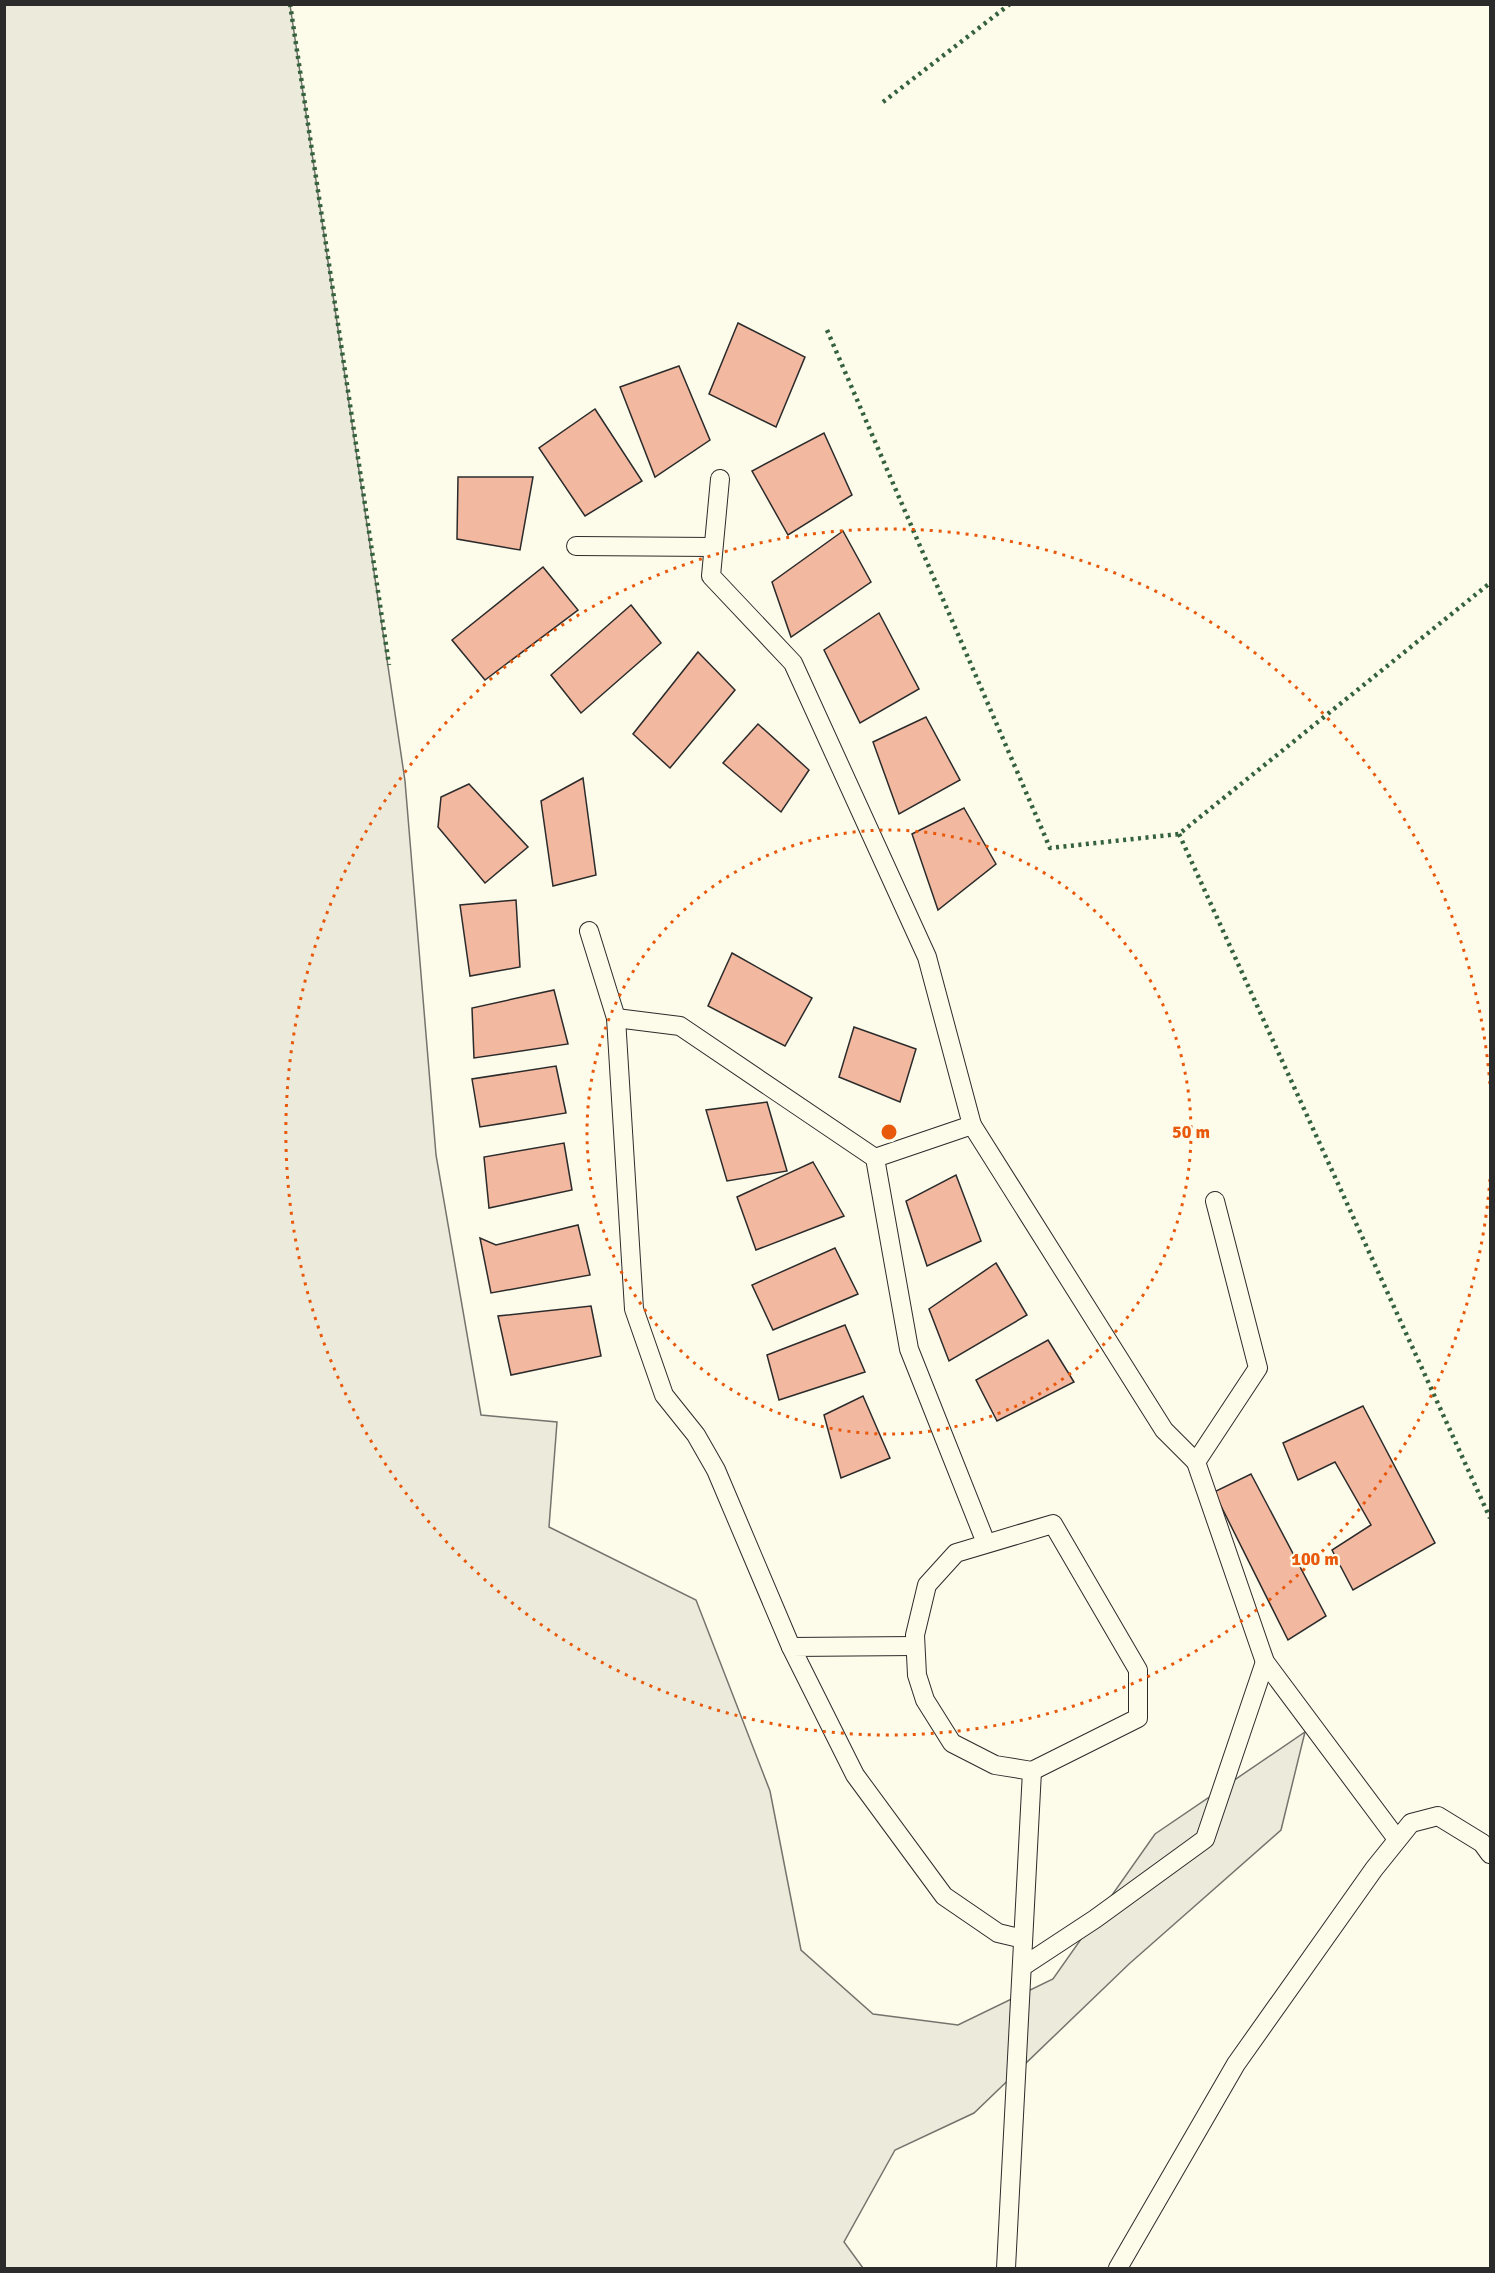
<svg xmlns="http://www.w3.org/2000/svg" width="1495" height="2273" font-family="Signika,sans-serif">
  <rect width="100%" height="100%" fill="#fdfbea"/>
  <path fill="#ecebdb" stroke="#74746e" stroke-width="1.5" d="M5,5H290L405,781L436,1155L481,1415L557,1422L549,1527L696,1600L770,1791L801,1950L873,2014L958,2025L1053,1979L1155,1834L1305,1732L1281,1830L1129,1964L974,2113L895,2150L844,2242L863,2268H5Z"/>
  <g fill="#f2b8a0" stroke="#2b2b2b" stroke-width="1.5">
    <path d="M738,323L805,357L776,427L709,394Z"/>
    <path d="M679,366L710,440L655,477L620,387Z"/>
    <path d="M595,409L642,481L585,516L539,448Z"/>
    <path d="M824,433L852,495L788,535L752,471Z"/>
    <path d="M458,477H533L520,550L457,539Z"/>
    <path d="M843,531L871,582L791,637L772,582Z"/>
    <path d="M543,567L578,610L485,680L452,640Z"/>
    <path d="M631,605L661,643L581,713L551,675Z"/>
    <path d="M879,613L919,689L860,723L824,650Z"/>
    <path d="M698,652L735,690L670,768L633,734Z"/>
    <path d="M926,717L960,780L899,814L873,742Z"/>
    <path d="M758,724L809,770L781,812L723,763Z"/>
    <path d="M583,778L596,875L553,886L541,801Z"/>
    <path d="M469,784L528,847L485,883L438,827L441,797Z"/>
    <path d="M964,808L996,864L938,910L912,834Z"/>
    <path d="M516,900L520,967L470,976L460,905Z"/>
    <path d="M732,953L812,998L785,1046L708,1006Z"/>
    <path d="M554,990L568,1044L474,1058L472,1008Z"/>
    <path d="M854,1027L916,1049L900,1102L839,1077Z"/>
    <path d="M556,1066L566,1113L480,1127L472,1079Z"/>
    <path d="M767,1102L787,1171L727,1181L706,1110Z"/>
    <path d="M564,1143L572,1190L489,1208L484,1157Z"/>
    <path d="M813,1162L844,1216L756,1250L737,1197Z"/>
    <path d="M956,1175L981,1241L927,1266L906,1201Z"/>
    <path d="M578,1225L590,1275L491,1293L480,1238L496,1245Z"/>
    <path d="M835,1248L858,1294L773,1330L752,1285Z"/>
    <path d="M996,1263L1027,1315L949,1361L929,1309Z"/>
    <path d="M591,1306L601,1356L511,1375L498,1316Z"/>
    <path d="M845,1325L865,1372L779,1400L767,1355Z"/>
    <path d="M1048,1340L1074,1382L997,1421L976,1380Z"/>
    <path d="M863,1396L890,1458L841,1478L824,1415Z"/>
    <path d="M1363,1406L1435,1543L1353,1590L1332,1550L1371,1525L1335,1462L1298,1480L1283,1443Z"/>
    <path d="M1251,1474L1326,1616L1288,1640L1214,1492Z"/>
  </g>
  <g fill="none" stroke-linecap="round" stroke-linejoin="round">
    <defs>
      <g id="lane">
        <path d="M720,479L711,576L793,663L927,957L972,1125L875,1158"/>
        <path d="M576,546L713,547"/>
        <path d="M589,931L616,1018L634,1309L664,1395L696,1435L716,1470L791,1647"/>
        <path d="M616,1018L680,1026L875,1158L909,1349L986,1543"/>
        <path d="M972,1125L1164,1430L1196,1462L1258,1368L1215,1201"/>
        <path d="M1196,1462L1265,1662L1397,1839"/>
        <path d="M1053,1524L1138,1670V1718L1032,1771L995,1765L952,1743L925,1700L917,1675L915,1635L927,1585L956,1553Z"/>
        <path d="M915,1646L791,1647L855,1775L944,1896L998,1933L1023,1939"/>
        <path d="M1022,1967L1095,1919L1205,1839L1265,1662"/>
        <path d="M1006,2268L1032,1771"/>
        <path d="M1118,2268L1236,2064L1374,1869L1411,1823L1438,1816L1482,1843L1490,1854"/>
      </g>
    </defs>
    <use href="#lane" stroke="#2b2b2b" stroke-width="20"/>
    <use href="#lane" stroke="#fdfbea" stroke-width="18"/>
    <g stroke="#34623c" stroke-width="4.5" stroke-dasharray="3 4.5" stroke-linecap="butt">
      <path d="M290,4L389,665"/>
      <path d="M883,102L1010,4"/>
      <path d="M827,330L1050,848L1179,834L1490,583"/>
      <path d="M1179,834L1490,1518"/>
    </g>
  </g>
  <g fill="none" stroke="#e8590c" stroke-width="3" stroke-dasharray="3 6">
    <circle cx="889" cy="1132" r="302"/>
    <path d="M1490 1179A603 603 0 1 1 1490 1085"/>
  </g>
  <circle cx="889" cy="1132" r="9" fill="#e8590c" stroke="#fdfbea" stroke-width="3"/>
  <g font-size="18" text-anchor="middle" font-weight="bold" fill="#e8590c" stroke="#fdfbea" stroke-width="4.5" stroke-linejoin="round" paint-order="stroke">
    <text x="1191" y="1138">50 m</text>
    <text x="1315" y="1565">100 m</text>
  </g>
  <rect width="1495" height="2273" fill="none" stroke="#2b2b2b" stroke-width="12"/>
</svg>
